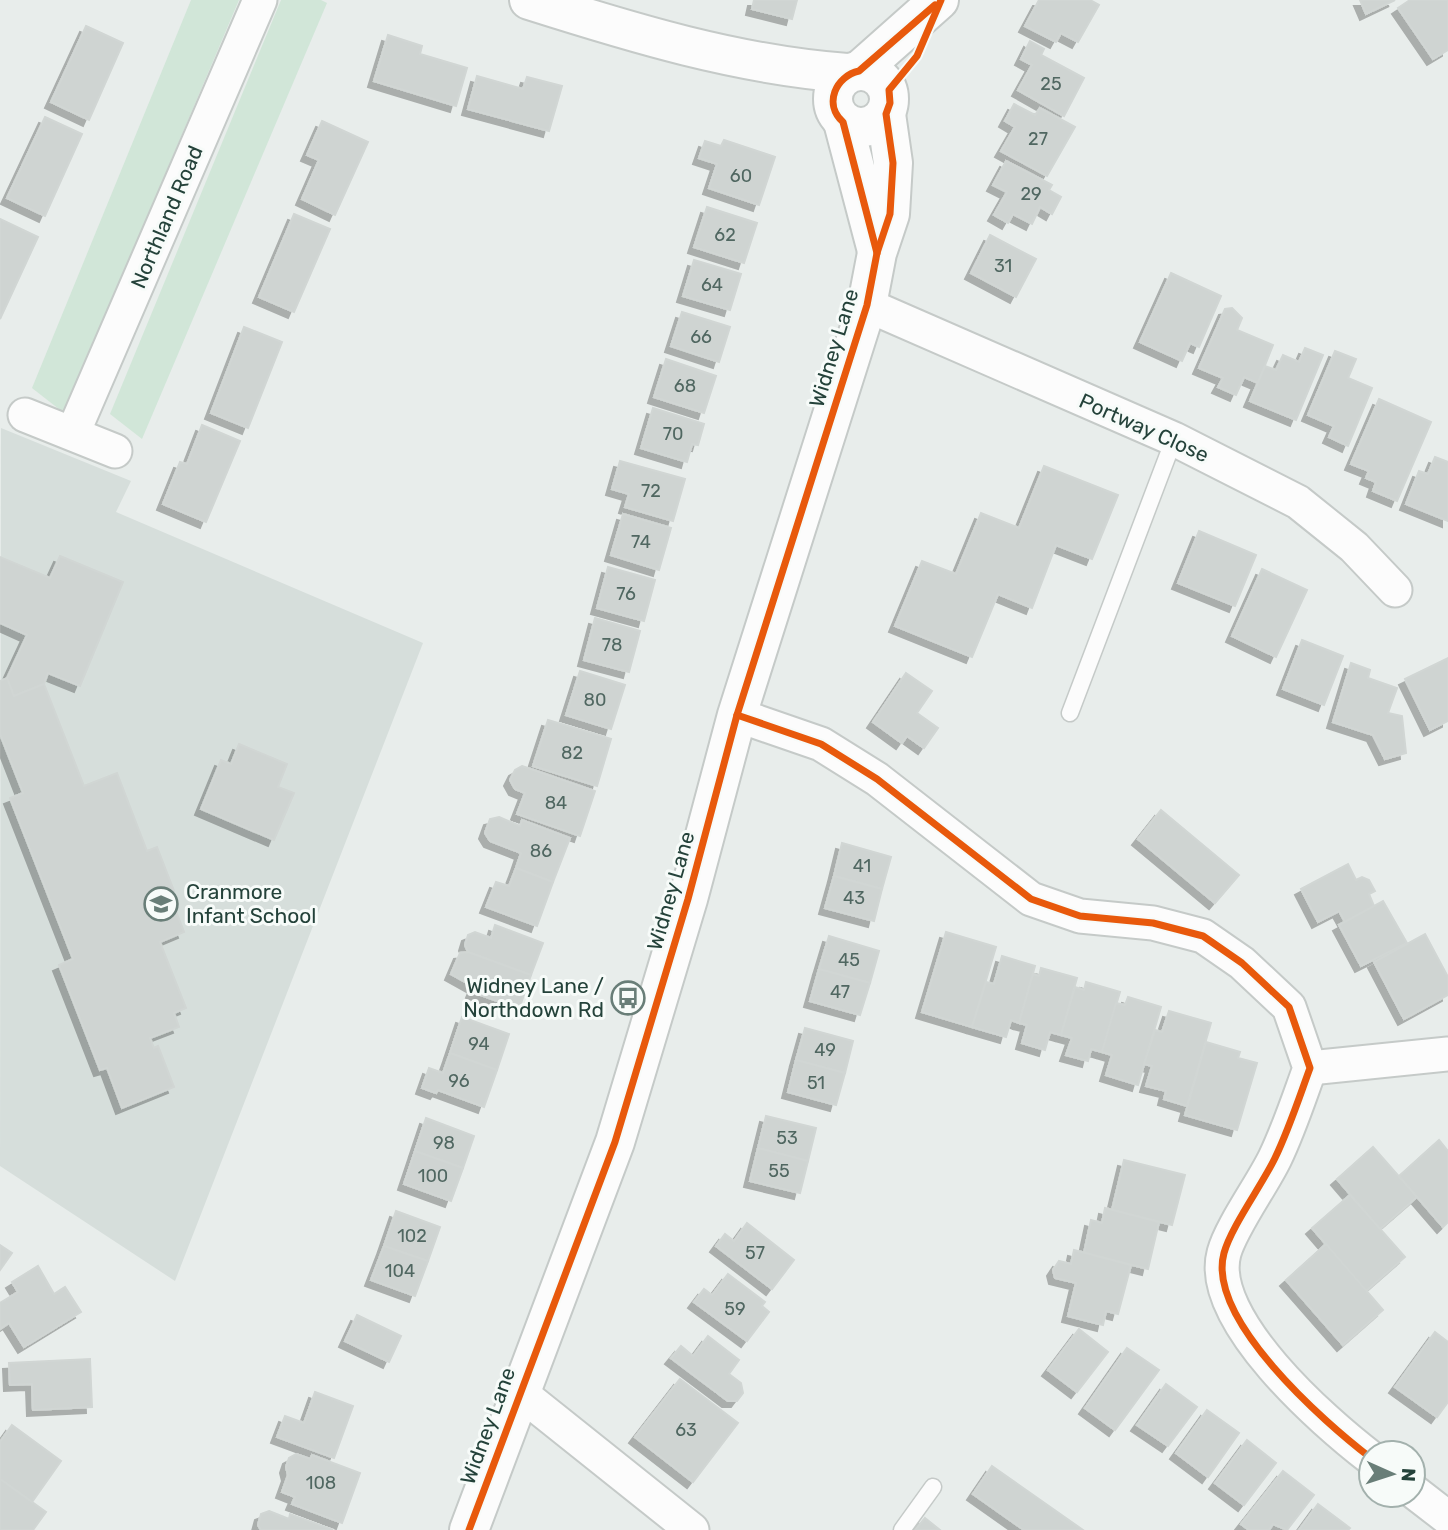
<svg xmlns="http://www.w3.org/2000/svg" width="1448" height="1530" font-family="Rubik,sans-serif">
  <defs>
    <filter id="shadow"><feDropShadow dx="-6" dy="6" stdDeviation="0" flood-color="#0004"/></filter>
  </defs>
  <rect width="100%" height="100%" fill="#e8edeb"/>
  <path fill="#d6dedb" d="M1,428L131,481L116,512L423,643L175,1281L0,1166Z"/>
  <g fill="#d1e6d8">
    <path d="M191,0H239L64,413L32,388Z"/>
    <path d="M281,0H321L327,3L142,439L110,414Z"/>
  </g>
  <g fill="#cfd4d2" stroke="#d1d6d4" stroke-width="2" filter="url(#shadow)">
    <path d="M754,0H797L792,19L752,9Z"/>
    <path d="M1039,0H1090L1099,5L1078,42L1061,33L1056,42L1025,26Z"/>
    <path d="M1360,0H1395L1366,14Z"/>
    <path d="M1410,0H1448V50L1433,59L1398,8Z"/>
    <path d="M86,26L123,43L89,120L51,102Z"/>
    <path d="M388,35L422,46L420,54L467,68L456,106L374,81Z"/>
    <path d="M1030,41L1044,49L1041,55L1084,78L1064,116L1018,90L1032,65L1021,59Z"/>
    <path d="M477,76L523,89L527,77L562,86L549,131L468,109Z"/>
    <path d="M1014,104L1035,115L1040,108L1075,127L1047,176L1001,151L1015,127L1005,121Z"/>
    <path d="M45,117L82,134L45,216L7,198Z"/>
    <path d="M322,121L368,142L335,215L302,199L319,160L307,155Z"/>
    <path d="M724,140L775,157L759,205L709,188L717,164L699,158L705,141L721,146Z"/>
    <path d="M1006,161L1052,185L1049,190L1061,197L1052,214L1040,207L1032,224L1013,214L1008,223L994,215L1007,192L993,185Z"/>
    <path d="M707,207L757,223L744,263L694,247Z"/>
    <path d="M294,214L330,229L294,312L259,297Z"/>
    <path d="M0,219L38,237L0,319Z"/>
    <path d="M990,235L1036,259L1016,297L971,273Z"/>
    <path d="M694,260L741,274L730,310L683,296Z"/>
    <path d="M1171,273L1221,296L1199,347L1190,343L1182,361L1140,342Z"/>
    <path d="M1232,308L1242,318L1237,330L1273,345L1258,383L1244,377L1236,395L1218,387L1223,378L1199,368L1225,309Z"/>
    <path d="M682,312L730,327L719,362L671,346Z"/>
    <path d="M244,327L282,342L248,428L211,413Z"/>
    <path d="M1305,348L1323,355L1296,420L1250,401L1265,366L1276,370L1283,355L1299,362Z"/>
    <path d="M1335,351L1356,359L1348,378L1372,388L1348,446L1329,437L1334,426L1308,415Z"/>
    <path d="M666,359L716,376L704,413L654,397Z"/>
    <path d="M1379,399L1431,422L1397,501L1373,491L1376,482L1366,478L1369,471L1351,464Z"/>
    <path d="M653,408L704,424L698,445L692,444L687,462L641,448Z"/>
    <path d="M202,425L240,441L206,522L163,504L180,462L187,464Z"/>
    <path d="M1435,457L1448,462V521L1406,504L1419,471L1428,474Z"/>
    <path d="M620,461L685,479L673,521L625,507L629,494L612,489Z"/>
    <path d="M1044,466L1118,495L1092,559L1056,545L1032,608L998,594L972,657L895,626L922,561L956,574L981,513L1019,528Z"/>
    <path d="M623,514L671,528L659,570L611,555Z"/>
    <path d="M1199,531L1256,555L1235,606L1178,583Z"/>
    <path d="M60,556L123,582L80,686L48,673L44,684L14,696L7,678L27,635L0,623V557L50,578Z"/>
    <path d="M608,567L655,580L644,621L597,608Z"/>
    <path d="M1262,569L1307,590L1276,657L1232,636Z"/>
    <path d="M595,618L640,631L629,672L584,660Z"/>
    <path d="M1302,640L1343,656L1324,705L1283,689Z"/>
    <path d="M1448,658V721L1430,730L1405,679Z"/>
    <path d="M1351,663L1370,670L1368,678L1397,688L1388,713L1402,716L1406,753L1385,759L1373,735L1333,722Z"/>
    <path d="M580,671L625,685L611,729L566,715Z"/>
    <path d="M906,673L932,691L917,713L938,728L924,748L907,736L902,743L873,722Z"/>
    <path d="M7,678L14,696L44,684L84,786L117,773L147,851L157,847L174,891L169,893L184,932L160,942L186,1008L174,1013L179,1027L150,1038L154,1048L158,1046L174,1087L122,1108L107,1068L100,1070L59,965L73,959L10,798L23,793L0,734V681Z"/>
    <path d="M548,720L611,739L597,786L533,766Z"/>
    <path d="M239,744L287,764L278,787L294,793L274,840L201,809L221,760L231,764Z"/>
    <path d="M522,766L595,791L580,836L517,814L525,793L515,789L510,780L515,770Z"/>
    <path d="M1161,810L1239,875L1215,903L1138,839Z"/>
    <path d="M499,817L520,826L522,820L570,838L553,882L516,868L521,853L490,841L485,833L490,819Z"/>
    <path d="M842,843L891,857L882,889L834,876Z"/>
    <path d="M1348,864L1356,880L1362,877L1369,880L1375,891L1369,894L1374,906L1345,922L1339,911L1318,922L1301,889Z"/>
    <path d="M516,868L553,882L537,926L486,907L496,882L509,886Z"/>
    <path d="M834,876L882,889L874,921L825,908Z"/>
    <path d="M1383,901L1407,943L1361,966L1339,925Z"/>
    <path d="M495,925L543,943L531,975L468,952L465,945L468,935L475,932L491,938Z"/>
    <path d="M946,932L996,947L972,1027L922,1012Z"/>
    <path d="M1425,934L1448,977V995L1404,1019L1374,962Z"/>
    <path d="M829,936L879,951L870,983L819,969Z"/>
    <path d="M468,952L531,975L519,1009L472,992L474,987L451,974L460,953Z"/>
    <path d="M1002,956L1035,966L1019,1023L1011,1020L1006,1037L972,1027L986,982L994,984Z"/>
    <path d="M1041,968L1077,978L1061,1035L1050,1032L1045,1050L1022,1043L1027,1025L1019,1023L1033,974L1039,976Z"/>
    <path d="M819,969L870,983L860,1015L810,1001Z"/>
    <path d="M1086,982L1120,992L1102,1052L1091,1049L1088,1061L1066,1055L1072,1038L1061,1035L1075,987L1084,990Z"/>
    <path d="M1128,997L1161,1007L1138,1085L1106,1075L1112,1055L1102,1052L1116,1003L1125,1005Z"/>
    <path d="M1169,1011L1211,1023L1187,1106L1164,1099L1166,1091L1146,1086L1152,1066L1144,1064L1155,1030L1162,1032Z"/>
    <path d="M462,1017L509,1034L497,1070L450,1053Z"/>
    <path d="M805,1028L853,1041L845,1073L796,1060Z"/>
    <path d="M1206,1042L1240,1052L1238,1058L1257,1063L1237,1130L1185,1115Z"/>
    <path d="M450,1053L497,1070L484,1107L438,1090L436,1093L422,1088L429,1068L443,1073Z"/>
    <path d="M796,1060L845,1073L836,1105L788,1092Z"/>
    <path d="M766,1116L816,1128L808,1161L758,1148Z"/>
    <path d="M426,1118L474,1136L463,1168L415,1151Z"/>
    <path d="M1439,1140L1448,1151V1222L1443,1227L1399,1176Z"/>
    <path d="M1373,1147L1417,1197L1380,1229L1337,1179Z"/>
    <path d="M758,1148L808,1161L800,1193L750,1181Z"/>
    <path d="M415,1151L463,1168L451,1201L404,1184Z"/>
    <path d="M1124,1160L1185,1175L1172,1225L1112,1210Z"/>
    <path d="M1350,1195L1405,1257L1366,1291L1312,1228Z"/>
    <path d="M1105,1208L1159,1222L1148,1269L1084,1253L1091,1220L1102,1223Z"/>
    <path d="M396,1211L440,1227L428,1261L384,1246Z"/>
    <path d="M747,1223L794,1260L772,1289L716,1246L725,1234L734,1241Z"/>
    <path d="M1326,1244L1383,1310L1343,1345L1286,1280Z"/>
    <path d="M0,1245L12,1253L0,1270Z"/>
    <path d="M384,1246L428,1261L415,1296L371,1280Z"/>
    <path d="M1074,1250L1131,1265L1118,1314L1106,1311L1103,1325L1068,1316L1076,1283L1055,1278L1053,1270L1059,1261L1071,1264Z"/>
    <path d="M38,1266L54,1294L65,1287L81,1312L24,1347L9,1323L0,1329V1303L18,1292L12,1282Z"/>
    <path d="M728,1274L765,1302L762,1306L769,1312L747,1341L694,1302L704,1289L712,1295Z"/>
    <path d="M357,1315L401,1336L389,1362L345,1341Z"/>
    <path d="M1079,1329L1108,1352L1077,1392L1048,1370Z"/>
    <path d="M1435,1332L1448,1342V1402L1437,1417L1395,1387Z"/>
    <path d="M708,1336L739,1360L729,1374L741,1383L743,1393L737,1401H728L671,1358L681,1346L693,1356Z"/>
    <path d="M1127,1348L1159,1370L1115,1430L1085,1408Z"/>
    <path d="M90,1359L92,1407L33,1410L32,1384L10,1385L9,1363Z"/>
    <path d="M680,1379L738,1423L693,1482L635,1437Z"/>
    <path d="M1166,1384L1197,1407L1168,1446L1137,1425Z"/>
    <path d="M315,1392L353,1406L334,1458L277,1437L285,1416L304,1423Z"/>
    <path d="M1207,1410L1239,1433L1208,1477L1176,1453Z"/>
    <path d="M12,1425L61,1461L32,1502L0,1479V1442Z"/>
    <path d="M1247,1440L1276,1463L1244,1505L1215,1483Z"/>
    <path d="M296,1454L310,1459L312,1455L360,1473L342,1523L292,1504L295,1497L282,1492L288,1475L286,1467L289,1458Z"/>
    <path d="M992,1466L1083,1530H1024L973,1494Z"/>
    <path d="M1283,1471L1314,1495L1287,1530L1273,1524L1269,1530H1249L1241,1524Z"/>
    <path d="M0,1479L46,1512L33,1530H0Z"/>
    <path d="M1318,1504L1350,1528L1348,1530H1299Z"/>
    <path d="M269,1511L289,1519L290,1514L333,1530H261L258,1525L261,1514Z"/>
    <path d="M925,1518L940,1530H915Z"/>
  </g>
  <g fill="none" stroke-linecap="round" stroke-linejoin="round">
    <defs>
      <g id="service">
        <path d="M1070,713L1174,439"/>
        <path d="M902,1530L933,1487"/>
      </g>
      <g id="minor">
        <path d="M867,305L1174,439L1298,502L1354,547L1395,590"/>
        <path d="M25,415L115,451"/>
        <path d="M73,433L260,0"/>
        <path d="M737,715L821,744L877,779L1031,899L1080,916L1153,923L1203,936L1242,963L1289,1007L1310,1068C1299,1098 1289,1129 1275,1158C1262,1185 1231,1227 1224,1253C1206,1319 1324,1422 1371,1458"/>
        <path d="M1310,1068L1448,1054"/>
        <path d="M518,1391L692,1530"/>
        <path d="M1413,1491L1448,1518"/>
      </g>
      <g id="tertiary">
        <path d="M529,0C633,33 738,65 847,73"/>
        <circle cx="861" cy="99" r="28"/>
        <path d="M859,71L939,0"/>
        <path d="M843,122L877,251"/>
        <path d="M469,1530L615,1142L688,899L737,715L867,305L877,253L890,214L893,163L886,114"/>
      </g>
    </defs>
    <use href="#service" stroke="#c5cac8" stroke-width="19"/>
    <use href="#minor" stroke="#c5cac8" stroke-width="37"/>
    <use href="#tertiary" stroke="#c5cac8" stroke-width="42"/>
    <use href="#service" stroke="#fcfcfc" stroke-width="16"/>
    <use href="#minor" stroke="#fcfcfc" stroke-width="33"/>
    <use href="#tertiary" stroke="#fcfcfc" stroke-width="38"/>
    <defs>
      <g id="cycleway">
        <path d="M877,253L843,122C823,104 836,76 859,71L935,5"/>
        <path d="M737,715L821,744L877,779L1031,899L1080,916L1153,923L1203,936L1242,963L1289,1007L1310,1068C1299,1098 1289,1129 1275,1158C1262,1185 1231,1227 1224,1253C1206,1319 1324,1422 1371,1458"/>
        <path d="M469,1530L615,1142L688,899L737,715L867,305L877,253L890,214L893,163L886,114L890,103L889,90L917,56L941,0"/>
      </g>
    </defs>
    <use href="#cycleway" stroke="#f7fbf9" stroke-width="11"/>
    <use href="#cycleway" stroke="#e8590c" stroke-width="7"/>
  </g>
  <defs>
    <symbol id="school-ring" viewBox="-11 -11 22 22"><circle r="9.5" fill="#f7fbf9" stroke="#697e78" stroke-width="1.5"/><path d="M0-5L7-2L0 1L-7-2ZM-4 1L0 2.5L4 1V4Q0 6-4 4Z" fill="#697e78"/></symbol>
    <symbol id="bus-ring" viewBox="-11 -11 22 22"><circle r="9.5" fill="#f7fbf9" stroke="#697e78" stroke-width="1.5"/><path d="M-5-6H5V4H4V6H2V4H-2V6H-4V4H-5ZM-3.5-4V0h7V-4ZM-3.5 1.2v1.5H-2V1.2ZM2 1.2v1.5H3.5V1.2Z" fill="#697e78"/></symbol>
  </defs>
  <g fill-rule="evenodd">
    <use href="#school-ring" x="142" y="885" width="38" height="38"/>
    <use href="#bus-ring" x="609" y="979" width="38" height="38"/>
  </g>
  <g text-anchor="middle" stroke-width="6" stroke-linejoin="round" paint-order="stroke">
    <g font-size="18" fill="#506761">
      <text x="1051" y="90">25</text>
      <text x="1038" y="145">27</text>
      <text x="741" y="182">60</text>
      <text x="1031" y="200">29</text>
      <text x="725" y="241">62</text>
      <text x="1003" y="272">31</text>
      <text x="712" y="291">64</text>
      <text x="701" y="343">66</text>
      <text x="685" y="392">68</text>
      <text x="673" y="440">70</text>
      <text x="651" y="497">72</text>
      <text x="641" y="548">74</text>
      <text x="626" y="600">76</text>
      <text x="612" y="651">78</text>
      <text x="595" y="706">80</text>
      <text x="572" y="759">82</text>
      <text x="556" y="809">84</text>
      <text x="541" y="857">86</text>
      <text x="862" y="872">41</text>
      <text x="854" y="904">43</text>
      <text x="849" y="966">45</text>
      <text x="840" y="998">47</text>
      <text x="479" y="1050">94</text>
      <text x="825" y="1056">49</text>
      <text x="459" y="1087">96</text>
      <text x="816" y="1089">51</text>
      <text x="787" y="1144">53</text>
      <text x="444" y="1149">98</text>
      <text x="779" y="1177">55</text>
      <text x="433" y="1182">100</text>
      <text x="412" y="1242">102</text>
      <text x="755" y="1259">57</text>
      <text x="400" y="1277">104</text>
      <text x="735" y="1315">59</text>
      <text x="686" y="1436">63</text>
      <text x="321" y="1489">108</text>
    </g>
    <g font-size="21" fill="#24423a" stroke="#f7fbf9">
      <text transform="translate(167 217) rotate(-67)" y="7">Northland Road</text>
      <text transform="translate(834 348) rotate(-73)" y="7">Widney Lane</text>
      <text transform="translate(1144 428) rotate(24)" y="7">Portway Close</text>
      <text transform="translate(671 891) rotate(-74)" y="7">Widney Lane</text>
      <text transform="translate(488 1426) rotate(-70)" y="7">Widney Lane</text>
    </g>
    <g font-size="21" fill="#24423a" stroke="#f7fbf9" text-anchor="start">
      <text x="186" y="899">Cranmore<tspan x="186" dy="24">Infant School</tspan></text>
      <text x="604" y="993" text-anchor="end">Widney Lane /<tspan x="604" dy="24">Northdown Rd</tspan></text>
    </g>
  </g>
  <g transform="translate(1392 1474) rotate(93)"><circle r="33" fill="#f7fbf9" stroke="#a3b1ad" stroke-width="2"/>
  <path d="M0-5L12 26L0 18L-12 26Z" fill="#697e78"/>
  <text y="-10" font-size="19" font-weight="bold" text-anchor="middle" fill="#24423a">N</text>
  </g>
</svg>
